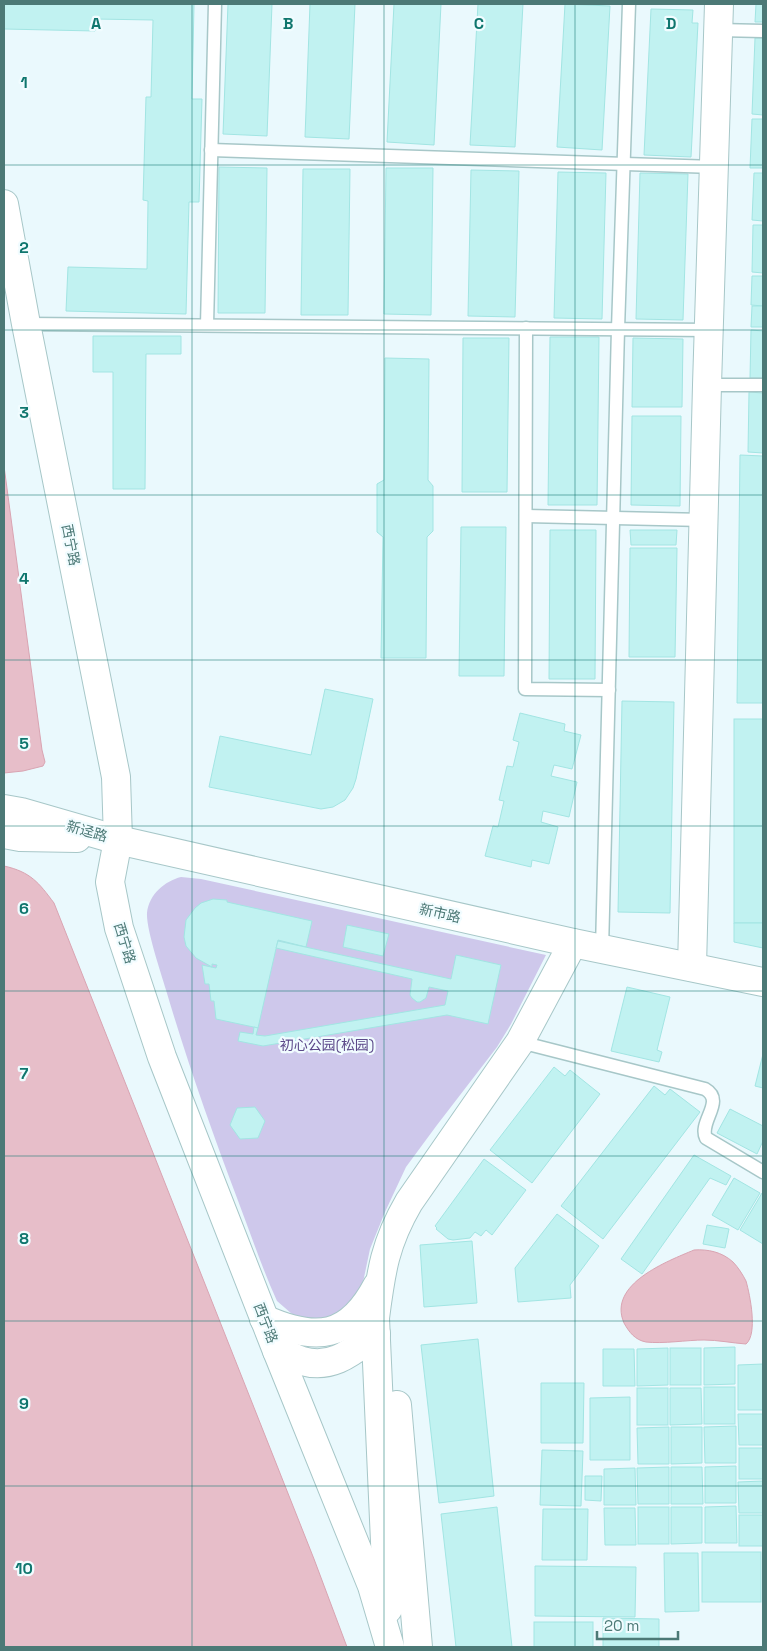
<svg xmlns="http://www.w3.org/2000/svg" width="767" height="1651" font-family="'Space Grotesk','Noto Sans SC',sans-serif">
  <rect width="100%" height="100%" fill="#eaf9fd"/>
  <path fill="#cec8eb" d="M181,877L201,879L546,955L511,1024L497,1047L437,1125L406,1167L385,1212L370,1249L362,1287L345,1310L326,1320H304L292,1314L277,1301C262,1268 250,1232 237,1198C211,1129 187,1061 166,990C161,973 146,929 147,913C149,894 165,881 181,877Z"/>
  <g fill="#e7bec9" stroke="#d9a4b2">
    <path d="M4,466L42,750L45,762L43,766L23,771L4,773Z"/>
    <path d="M4,866C31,872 39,883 54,903L314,1559L347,1647H4Z"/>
    <path d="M694,1250C708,1249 722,1252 733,1262C738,1267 743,1275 746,1281C750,1295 758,1334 746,1344C732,1343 718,1340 704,1340C687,1340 663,1344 646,1342C635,1340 629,1332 624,1323C607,1284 668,1261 694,1250Z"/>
  </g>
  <g fill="#c1f2f1" stroke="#a2e5e3">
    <path d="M4,4H194L192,99H202L199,202H189L186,314L66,311L68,267L147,269L148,201L143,200L146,97H151L153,20L95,19V31L4,29Z"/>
    <path d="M228,4H272L267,136L223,134Z"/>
    <path d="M310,4H355L349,139L305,137Z"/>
    <path d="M394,4H441L434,145L387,142Z"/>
    <path d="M478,4H523L515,147L470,145Z"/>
    <path d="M565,4L610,6L602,150L557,147Z"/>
    <path d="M756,4H763V22H755Z"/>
    <path d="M651,9L693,10L692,23H698L691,157L644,155Z"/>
    <path d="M755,38H763V115L752,114Z"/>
    <path d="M752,119H763V168H750Z"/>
    <path d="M219,167L267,168L265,313H218Z"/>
    <path d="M386,168H433L431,315L384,314Z"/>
    <path d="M303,169H350L348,315H301Z"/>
    <path d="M471,170L519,171L515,317L468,316Z"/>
    <path d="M558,172L606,173L602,319L554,318Z"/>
    <path d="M640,173L688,174L683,320L636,319Z"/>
    <path d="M754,173H763V221L752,220Z"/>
    <path d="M753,225H763V273L752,272Z"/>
    <path d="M752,276H763V306L751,305Z"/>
    <path d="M752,306H763V327H751Z"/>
    <path d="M751,330L763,331V378H750Z"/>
    <path d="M93,336H181V354H146L145,489H113V372H93Z"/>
    <path d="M550,337H599L597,505H548Z"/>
    <path d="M463,338H509L507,492H462Z"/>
    <path d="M633,338L683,339L682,407H632Z"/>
    <path d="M385,358L429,359L428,480L433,486V531L427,537L426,658H381L383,537L377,532V484L384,480Z"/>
    <path d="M749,392L763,393V453L748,452Z"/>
    <path d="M632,416H681L680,506L631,505Z"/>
    <path d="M740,455L763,456V703H737Z"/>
    <path d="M461,527H506L504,676H459Z"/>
    <path d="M550,530H596L595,679H549Z"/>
    <path d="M630,530H677L676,545H631Z"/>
    <path d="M630,548H677L675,657H629Z"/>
    <path d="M325,689L373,699L356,779L353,788L345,800L333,807L321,809L209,787L220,736L311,755Z"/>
    <path d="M622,701L674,702L670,913L618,912Z"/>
    <path d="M520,713L565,724L564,731L581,735L572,769L554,765L551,776L577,782L569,817L543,811L541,822L558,827L549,864L532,860L531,867L485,856L493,826L498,827L504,801L499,800L507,766L513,767L519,742L513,740Z"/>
    <rect x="734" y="719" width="29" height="204"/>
    <path d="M213,899L227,900V902L312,921L306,947L278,940L258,1028L216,1019L214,1001H211L209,984H205L202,965L216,968L217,965L212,964V967L196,958L186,946L184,937L186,920L195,908L201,903Z"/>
    <path d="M734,923H763V948L734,942Z"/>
    <path d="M347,925L389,934L383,956L343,947Z"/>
    <path d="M278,941L451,979L456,955L501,965L488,1024L447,1015L263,1046L238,1041L240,1032L253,1034L254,1027L258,1028L256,1035L265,1036L445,1005L448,991L429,987L426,998L420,1002H417L412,998L410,995L412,979L276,948Z"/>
    <path d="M627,987L670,997L657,1050L662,1052L659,1062L611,1051Z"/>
    <path d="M763,1054V1088L755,1086Z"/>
    <path d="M554,1067L565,1076L570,1070L600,1094L532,1183L490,1150Z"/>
    <path d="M654,1086L665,1095L670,1089L700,1112L603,1239L561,1206Z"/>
    <path d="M255,1107L265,1121L258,1138L240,1139L230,1125L237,1108Z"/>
    <path d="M730,1109L763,1126V1141L757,1154L717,1133Z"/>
    <path d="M694,1155L731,1176L726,1185L710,1178L642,1274L621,1259Z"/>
    <path d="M484,1159L526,1190L492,1235L486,1230L481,1236L475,1232L470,1238L453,1240L448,1239L436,1229L437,1228L435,1226Z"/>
    <path d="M734,1178L760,1193L738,1230L712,1215Z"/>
    <path d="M762,1193L763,1194V1244L740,1230Z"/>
    <path d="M557,1214L599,1246L570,1285L571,1298L518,1302L515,1268Z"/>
    <path d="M707,1225L729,1229L725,1248L703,1244Z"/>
    <path d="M472,1241L477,1303L424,1307L420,1245Z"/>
    <path d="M478,1339L494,1496L439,1503L421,1345Z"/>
    <path d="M735,1347V1384L704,1385V1348Z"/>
    <path d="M668,1348V1385L637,1386V1349Z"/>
    <rect x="670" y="1348" width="31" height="37"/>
    <path d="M603,1349H634L635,1386H603Z"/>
    <path d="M763,1364V1410H738V1365Z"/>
    <path d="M541,1383H584L583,1443H541Z"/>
    <rect x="704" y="1387" width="31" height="37"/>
    <rect x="637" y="1388" width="31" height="37"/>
    <path d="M670,1388H701L702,1424L670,1425Z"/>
    <path d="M630,1397V1460H590V1398Z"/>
    <path d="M738,1414H763V1445H739Z"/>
    <path d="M736,1426V1463H705L704,1427Z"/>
    <path d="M669,1427V1464H638L637,1428Z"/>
    <path d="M671,1427H702V1463L671,1464Z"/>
    <rect x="739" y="1448" width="24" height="31"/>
    <path d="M542,1450L583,1451L581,1506L540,1505Z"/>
    <path d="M736,1466V1503H705V1467Z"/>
    <path d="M669,1467V1504H638L637,1468Z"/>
    <path d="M671,1467H702L703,1504H671Z"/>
    <path d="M635,1468L636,1505H604V1469Z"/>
    <path d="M585,1476H602L601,1501L585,1500Z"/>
    <path d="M763,1481V1513H739L738,1482Z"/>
    <path d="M736,1506L737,1543H705V1507Z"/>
    <path d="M497,1507L512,1647H456L441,1514Z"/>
    <rect x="638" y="1507" width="31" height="37"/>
    <path d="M671,1507H702V1543L671,1544Z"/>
    <path d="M604,1508H635L636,1545H605Z"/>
    <path d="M543,1509H588L587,1560H542Z"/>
    <rect x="739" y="1515" width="24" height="31"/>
    <rect x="702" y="1552" width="59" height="50"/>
    <path d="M664,1553H698L699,1611L665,1612Z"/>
    <path d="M535,1566L636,1567L635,1617L535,1616Z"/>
    <path d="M603,1618L659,1619V1647H603Z"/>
    <rect x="534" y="1622" width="59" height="25"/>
  </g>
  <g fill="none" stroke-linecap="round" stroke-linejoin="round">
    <defs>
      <g id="service">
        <path d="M718,30L763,31"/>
        <path d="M211,150L714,167"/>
        <path d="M26,324L710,330"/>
        <path d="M207,325L215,4"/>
        <path d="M526,328L525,689L609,690"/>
        <path d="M707,385H763"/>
        <path d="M526,516L704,520"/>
        <path d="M602,949L618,329L629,4"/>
        <path d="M520,1042L705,1089C726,1101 698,1122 706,1138L763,1172"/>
      </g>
      <g id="tertiary">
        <path d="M4,204L26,324L116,777L118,840L110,882L119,928L162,1057L277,1351L372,1586L390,1647"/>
        <path d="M4,809L21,812L118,840L573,943L763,982"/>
        <path d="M4,834L20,837L77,838"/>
        <path d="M692,967L707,385L719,4"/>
        <path d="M264,1319C316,1342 349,1339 377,1286"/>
        <path d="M277,1351C285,1354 294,1358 302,1361C333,1370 353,1351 376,1334"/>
        <path d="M397,1405L418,1647"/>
        <path d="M388,1609L375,1318C381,1271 385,1243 409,1202L520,1042L573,943"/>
      </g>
    </defs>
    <use href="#service" stroke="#a7c7c8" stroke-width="15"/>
    <use href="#tertiary" stroke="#a7c7c8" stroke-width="30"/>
    <use href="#service" stroke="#fff" stroke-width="12"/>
    <use href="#tertiary" stroke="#fff" stroke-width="28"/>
  </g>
  <path fill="none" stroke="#0f766e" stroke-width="1" stroke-opacity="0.55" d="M192,4V1647M384,4V1647M575,4V1647M4,165H763M4,330H763M4,495H763M4,660H763M4,826H763M4,991H763M4,1156H763M4,1321H763M4,1486H763"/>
  <g text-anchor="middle" stroke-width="4.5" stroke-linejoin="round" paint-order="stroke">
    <g font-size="14" fill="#4c7976" stroke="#f1fcff">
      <text transform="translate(71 545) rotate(79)" y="5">西宁路</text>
      <text transform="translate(87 831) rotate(16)" y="5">新迳路</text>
      <text transform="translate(440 913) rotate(13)" y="5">新市路</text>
      <text transform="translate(125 943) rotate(73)" y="5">西宁路</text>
      <text transform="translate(266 1323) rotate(69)" y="5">西宁路</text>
    </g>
    <g font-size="14" fill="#5c498a" stroke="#f1fcff">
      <text x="327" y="1050">初心公园(松园)</text>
    </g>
  </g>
  <g font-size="16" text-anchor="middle" font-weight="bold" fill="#0f766e" stroke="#f1fcff" stroke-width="4.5" stroke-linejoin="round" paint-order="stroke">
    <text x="96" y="29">A</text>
    <text x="288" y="29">B</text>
    <text x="479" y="29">C</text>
    <text x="671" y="29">D</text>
    <text x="24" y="88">1</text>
    <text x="24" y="253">2</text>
    <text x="24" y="418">3</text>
    <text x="24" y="584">4</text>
    <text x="24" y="749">5</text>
    <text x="24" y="914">6</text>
    <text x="24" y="1079">7</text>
    <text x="24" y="1244">8</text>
    <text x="24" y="1409">9</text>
    <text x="24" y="1574">10</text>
  </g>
  <rect width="767" height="1651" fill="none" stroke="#4c7976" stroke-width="10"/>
  <path d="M597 1631v8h81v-8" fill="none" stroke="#4c7976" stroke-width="2.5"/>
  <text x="604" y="1631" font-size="15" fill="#4c7976" stroke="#f1fcff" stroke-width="4" paint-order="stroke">20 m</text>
</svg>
